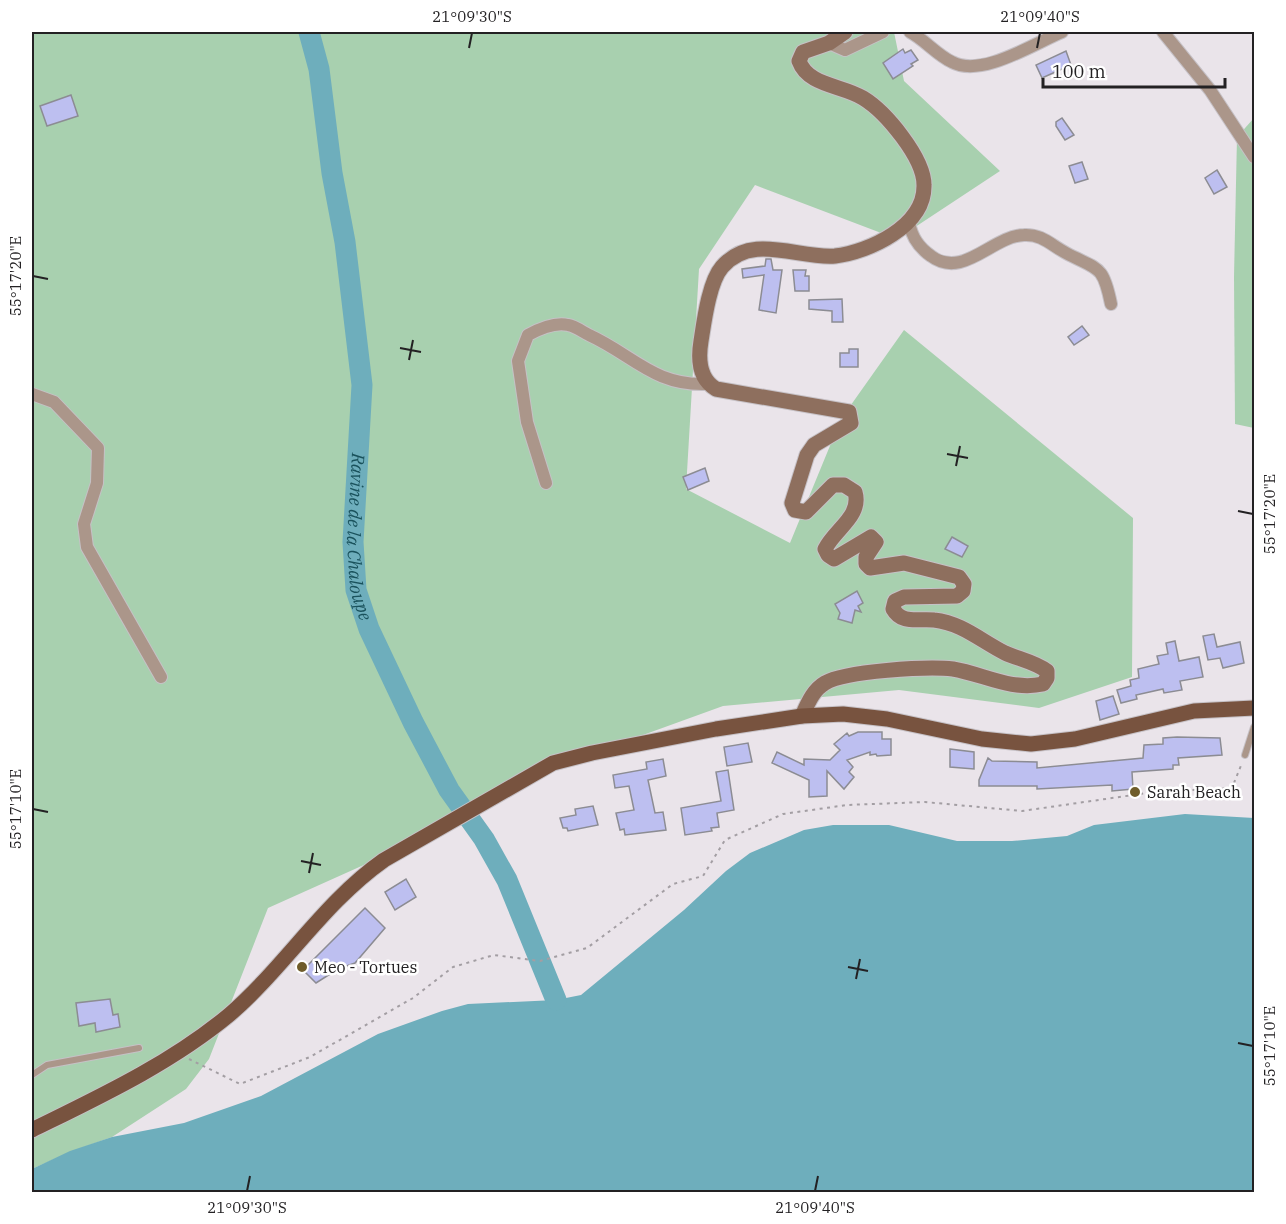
<svg xmlns="http://www.w3.org/2000/svg" width="1286" height="1224" font-family="'IBM Plex Serif',serif">
  <rect width="100%" height="100%" fill="#eae4ea"/>
  <g fill="#a8d0af">
    <path d="M32,32H894L904,81L1000,171L897,239L755,185L699,269L686,489L790,543L841,419L904,330L1133,518L1132,677L1039,708L899,690L723,706L552,768L366,864L268,908L209,1059L186,1089L112,1137L70,1152L32,1169Z"/>
    <path d="M1254,118V428L1235,424L1234,277L1237,137Z"/>
  </g>
  <path fill="#6eaebc" d="M1185,814L1254,818V1192H32V1169L70,1151L112,1137L184,1123L261,1096L378,1034L442,1011L468,1004L556,1000L581,995L684,910L726,871L750,853L804,830L833,825H889L957,841H1012L1067,836L1094,825Z"/>
  <g fill="none" stroke-linecap="round" stroke-linejoin="round">
    <path stroke="#6eaebc" stroke-width="21" id="s1" d="M309,32L319,69L332,173L345,242L362,385L353,542L356,590L369,629L413,722L449,790L484,839L507,880L556,1000"/>
  </g>
  <g fill="#bdbff0" stroke="#8c8c93" stroke-width="1.5">
    <path d="M903,49L905,53L911,50L918,60L911,64L913,66L893,79L883,63Z"/>
    <path d="M1066,51L1071,65L1042,78L1036,65Z"/>
    <path d="M71,95L78,116L47,126L40,106Z"/>
    <path d="M1062,118L1074,135L1065,140L1056,126V122Z"/>
    <path d="M1082,162L1088,179L1075,183L1069,166Z"/>
    <path d="M1217,170L1227,187L1214,194L1205,178Z"/>
    <path d="M766,259H771L773,270H782L776,313L759,310L764,275L743,278L742,269L765,266Z"/>
    <path d="M793,270H806L805,276H809V291H795Z"/>
    <path d="M842,299L843,322H832V311L809,309V300Z"/>
    <path d="M1082,326L1089,335L1074,345L1068,337Z"/>
    <path d="M849,349H858V367H840V353H849Z"/>
    <path d="M705,468L709,481L688,490L683,477Z"/>
    <path d="M952,537L968,546L962,557L945,549Z"/>
    <path d="M857,591L863,603L858,606L861,612L855,610L852,623L838,619L840,613L835,604Z"/>
    <path d="M1214,634L1217,647L1240,642L1244,663L1223,668L1220,658L1208,660L1203,636Z"/>
    <path d="M1175,641L1179,661L1199,657L1203,677L1180,681L1182,690L1164,693L1163,689L1136,695L1137,699L1121,703L1117,690L1131,686L1130,680L1139,678L1138,669L1159,664L1157,656L1168,654L1166,643Z"/>
    <path d="M1113,696L1119,714L1100,720L1096,701Z"/>
    <path d="M858,732H882V739H891V755L877,756L876,754L870,755V752L847,760L853,767L849,772L854,777L844,789L827,771V796L809,797V780L772,763L777,752L804,765V759L830,760L840,750L834,744L847,733L849,736Z"/>
    <path d="M1177,737L1220,738L1222,755L1178,758L1179,765H1173V769L1132,772L1133,789L1112,791V785L1037,789V786H979V780L988,758L992,761L1037,762V768L1143,758L1144,745L1163,744V738Z"/>
    <path d="M748,743L752,762L727,766L724,747Z"/>
    <path d="M950,749L974,752V769L950,767Z"/>
    <path d="M663,759L666,776L648,780L655,813L663,812L666,830L625,835L624,829L620,830L616,813L634,810L629,786L615,788L613,775L647,769L646,762Z"/>
    <path d="M728,770L734,810L717,813L719,827L711,828L712,831L685,835L681,808L721,801L716,772Z"/>
    <path d="M593,806L598,825L568,831L567,828H563L560,818L576,815L575,809Z"/>
    <path d="M406,879L416,897L395,910L385,892Z"/>
    <path d="M365,908L385,928L355,963L338,969L316,983L303,970Z"/>
    <path d="M110,999L113,1015L118,1014L120,1027L96,1032L95,1023L79,1026L76,1003Z"/>
  </g>
  <g fill="none" stroke-linecap="round" stroke-linejoin="round">
    <defs>
      <g id="lane">
        <path d="M1245,755L1254,727"/>
        <path d="M32,1075L47,1065L139,1048"/>
      </g>
      <g id="street">
        <path d="M910,32C925,40 937,55 952,62C981,78 1033,44 1062,32"/>
        <path d="M1163,32L1210,90L1254,157"/>
        <path d="M829,43L845,50L883,32"/>
        <path d="M909,223C912,237 918,247 931,256C963,280 992,236 1024,235C1042,234 1051,245 1066,253C1098,270 1103,264 1111,304"/>
        <path d="M32,394L54,402L98,448L97,483L84,524L87,547L161,677"/>
        <path d="M546,483L527,422L518,361L528,335C539,329 555,322 568,325C575,326 583,332 589,335C633,355 654,386 707,384"/>
      </g>
      <path id="secondary" d="M802,716C808,703 813,690 825,683C845,671 928,666 953,669C983,674 1011,691 1043,684L1047,678V671C1035,662 1019,659 1005,653C981,641 962,623 934,620C919,618 902,625 893,609L895,601L904,597L957,596L963,591L964,584L959,577L904,563L870,568L866,564V557L876,542L871,537L834,559L828,555L825,549C835,529 862,516 855,492L844,485H833L806,512L795,510L792,503L807,455L814,445L851,423L849,412L716,389C699,379 698,359 701,341C704,322 709,282 722,267C752,232 798,259 835,256C869,252 925,226 924,185C924,158 886,112 863,98C842,85 808,86 799,61L803,52L829,43L845,32"/>
      <path id="primary" d="M32,1130C99,1097 170,1064 229,1015C285,967 323,903 384,860L553,763L592,753L716,729L802,716L843,714L887,719L982,739L1031,744L1075,739L1194,711L1254,708"/>
    </defs>
    <use href="#lane" stroke="#c6c1c6" stroke-width="8"/>
    <use href="#street" stroke="#c6c1c6" stroke-width="14"/>
    <use href="#secondary" stroke="#c6c1c6" stroke-width="17"/>
    <use href="#primary" stroke="#c6c1c6" stroke-width="17"/>
    <path stroke="#a39ea3" stroke-width="2" stroke-dasharray="3 4.5" stroke-linecap="butt" d="M189,1059L240,1084L310,1057L413,998L453,967L494,955L540,961L587,948L673,884L703,876L725,840L783,814L847,805L925,802L1022,811L1154,792L1232,788L1242,763"/>
    <use href="#lane" stroke="#ab968a" stroke-width="6"/>
    <use href="#street" stroke="#ab968a" stroke-width="12"/>
    <use href="#secondary" stroke="#8e6f5e" stroke-width="15"/>
    <use href="#primary" stroke="#78533f" stroke-width="15"/>
  </g>
  <path fill="none" stroke="#232123" stroke-width="2" d="M469,48L472,33M1037,48L1040,33M33,276L48,279M400,348L421,352M409,360L413,340M947,454L968,458M956,466L960,446M1238,511L1253,514M33,809L48,812M301,861L321,865M309,873L313,853M848,967L868,971M856,979L860,959M1238,1043L1253,1046M247,1191L250,1176M815,1191L818,1176"/>
  <g fill="#6f5c2a" stroke="#fff" stroke-width="2">
    <circle cx="1135" cy="792" r="6"/>
    <circle cx="302" cy="967" r="6"/>
  </g>
  <g text-anchor="middle" stroke-width="5" stroke-linejoin="round" paint-order="stroke">
    <g font-size="16" fill="#232123" stroke="#fff" text-anchor="start">
      <text x="1147" y="798">Sarah Beach</text>
      <text x="314" y="973">Meo - Tortues</text>
    </g>
    <g font-size="18" font-style="italic" fill="#1a525c" stroke="#fff">
      <text dy="6" stroke="none"><textPath href="#s1" startOffset="510">Ravine de la Chaloupe</textPath></text>
    </g>
  </g>
  <rect width="1286" height="1224" fill="none" stroke="#ffffff" stroke-width="66"/>
  <path d="M1043 78v9h182v-9" fill="none" stroke="#232123" stroke-width="3"/>
  <text x="1052" y="78" font-size="18" fill="#232123" stroke="#ffffff" stroke-width="4.5" paint-order="stroke">100 m</text>
  <rect x="33" y="33" width="1220" height="1158" fill="none" stroke="#232123" stroke-width="2"/>
  <g font-size="15" text-anchor="middle" fill="#232123">
    <text x="472" y="22">21°09'30"S</text>
    <text x="1040" y="22">21°09'40"S</text>
    <text transform="translate(16 276) rotate(-90)" y="5">55°17'20"E</text>
    <text transform="translate(1270 514) rotate(-90)" y="5">55°17'20"E</text>
    <text transform="translate(16 809) rotate(-90)" y="5">55°17'10"E</text>
    <text transform="translate(1270 1046) rotate(-90)" y="5">55°17'10"E</text>
    <text x="247" y="1213">21°09'30"S</text>
    <text x="815" y="1213">21°09'40"S</text>
  </g>
</svg>
